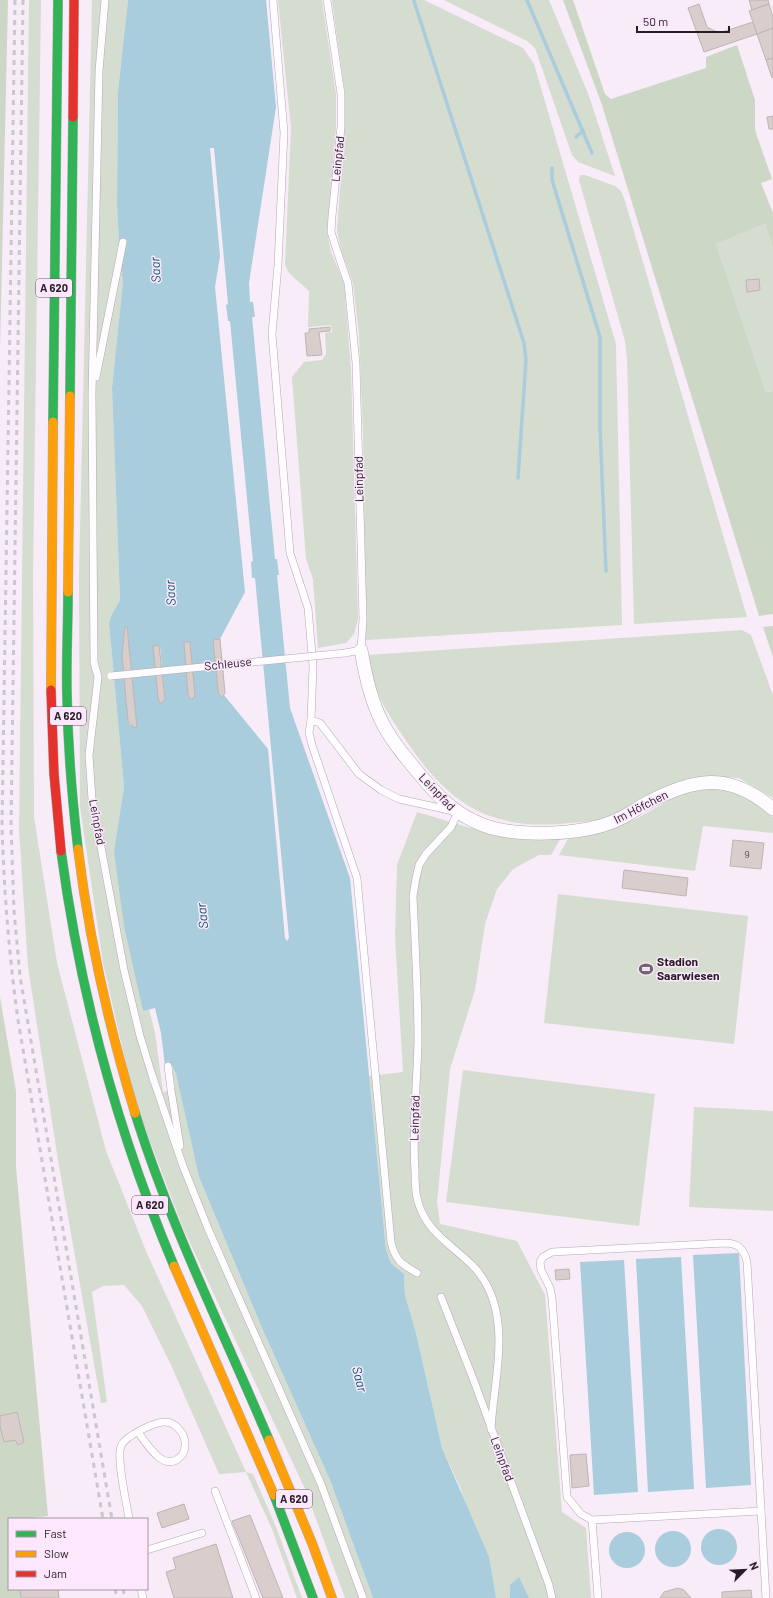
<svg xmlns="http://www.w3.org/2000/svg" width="773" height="1598" font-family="Barlow,sans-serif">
  <rect width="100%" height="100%" fill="#f7ecf7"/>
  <g fill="#d5dcd0">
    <path d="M29,0H41L33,576L34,817L57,963L106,1151L146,1251L246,1472L253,1474L276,1527L302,1598H297L272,1529L246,1472L219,1474L171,1365L142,1306L124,1285L103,1286L92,1292L107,1402L101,1403L58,1160L28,967L19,828Z"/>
    <path d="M92,0H128L118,91L117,205L119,241L126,242L121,270L123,281L112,388L120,600L112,614L109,623L124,787L114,851L143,1011L149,1009L155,1033L163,1092L175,1090L172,1065L176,1074L199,1177L262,1328L330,1480L373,1598H345L305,1489L183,1228L134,1099L103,963L80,807L79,576Z"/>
    <path d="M278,0H322L336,95V127L327,232L331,252L344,283L351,370L358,619L354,634L346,643L318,648L313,579L306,559L292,377L304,362L322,360L326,354L325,333L332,332L331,325L308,327L309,291L289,273L285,265L291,128Z"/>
    <path d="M332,0H424L523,48L534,64L616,344L622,625L366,640L363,433L359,334L353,283L341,250L337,230L345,126V94Z"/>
    <path d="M444,0H549L589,96L615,176L578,162L572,155L535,48L527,41Z"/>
    <path d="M580,175H585L615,186L621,191L625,201L747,617L634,624L627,359L625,341L579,180Z"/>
    <path d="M765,224L773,248V391L766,392L716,244Z"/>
    <path d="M742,630L751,635L773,695V798L739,778L706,776L693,778C666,791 639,806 611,816C598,821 582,822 569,823C496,831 453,808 412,749C391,719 372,692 367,655Z"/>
    <path d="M717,788L738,792L762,807L773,817V833L703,826L695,871L559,855L570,835L620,825L638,818L676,796L695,789Z"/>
    <path d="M417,812L501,837L562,836L551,855H539L513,869L497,889L485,924L475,990L450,1069L437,1202L440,1224L517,1241L545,1295L562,1512L586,1528L591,1598H496L460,1487L442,1448L416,1333L405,1295L404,1274L391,1263L386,1250L369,1076L403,1072L395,937L397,865Z"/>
    <path d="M558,894L748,916L734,1044L544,1023Z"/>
    <path d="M463,1070L655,1094L639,1226L446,1202Z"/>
    <path d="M694,1107L773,1111V1211L689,1207Z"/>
  </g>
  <g fill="#cdd7c6">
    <path d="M0,0H8L0,350Z"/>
    <path d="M563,0H573L605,94L611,99L706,68V57L737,45L755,100V130L772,179L761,183L773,213V248L765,224L716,244L766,392L773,391V614L759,616L602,105Z"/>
    <path d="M773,626V657L763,627Z"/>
    <path d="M0,997L16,1091V1167L48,1516L24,1519H9V1589H20L21,1598H0Z"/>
  </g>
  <g fill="#a9cddc" fill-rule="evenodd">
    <path d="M128,0H266L276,107L249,283L250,302H253L255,317H252L275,559H277L279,575H277L290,708L350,878L386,1250L391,1263L404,1274L405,1295L416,1333L442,1448L489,1557L496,1598H373L330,1480L262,1328L199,1177L176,1074L172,1065L165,1066L161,1033L155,1008L143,1011L124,926L114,851L124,787L109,623L112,614L120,600L112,388L123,281L121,270L126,243L119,242L117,205L118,91ZM210,148H214L228,304L226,305L228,321H230L253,561L251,562L252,578H255L289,938L287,941L285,938L268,749L224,695L220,696L218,691L213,640L220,639L245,592L215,287L220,256ZM125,626L127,627L137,728L130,725L128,721L122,656ZM190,642L195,696L192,699H190L188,695L184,643ZM154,646H160L165,699L162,703L160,702L158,698Z"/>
    <path d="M739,1253L751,1485L706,1488L693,1255Z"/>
    <path d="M681,1257L694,1489L648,1492L636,1259Z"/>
    <path d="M624,1260L638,1492L594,1495L580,1262Z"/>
    <circle cx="719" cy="1547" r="18"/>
    <circle cx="673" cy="1549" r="18"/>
    <circle cx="627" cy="1550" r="18"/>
    <path d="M519,1577L529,1598H510V1585Z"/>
  </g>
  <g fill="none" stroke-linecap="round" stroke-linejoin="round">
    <g stroke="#a9cddc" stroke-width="3.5">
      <path d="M527,0L592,153"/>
      <path d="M414,1L524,343L526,360L518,478"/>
      <path d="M576,137L583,131"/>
      <path d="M552,168V180L600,337V427L606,571"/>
    </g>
  </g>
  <g fill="#dacecc" stroke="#bdb4b4">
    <path d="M749,0H768L769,4L752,10Z"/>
    <path d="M699,4L707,27L719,33L753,22L757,34L704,52L688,8Z"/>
    <path d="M769,4L773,17V28L757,34L749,11Z"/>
    <path d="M773,28V58L766,60L757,34Z"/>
    <path d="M773,58V77L772,78L766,60Z"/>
    <path d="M773,116V129H769L767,117Z"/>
    <path d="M759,279L760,290L747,292L746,280Z"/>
    <path d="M330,327V331L319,332L322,355L307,356L305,333H309V329Z"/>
    <path d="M125,626L127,627L137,728L133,727L128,721L122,656Z"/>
    <path d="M220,639L225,693L222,697L219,694L218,691L213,640Z"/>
    <path d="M184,642H190L195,696L192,699H190L188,695Z"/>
    <path d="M159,645L165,699L162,703H160L158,698L153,646Z"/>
    <path d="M733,840L764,843L761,869L730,866Z"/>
    <path d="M624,870L688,878L686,896L622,888Z"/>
    <path d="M569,1269L570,1279L556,1280L555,1270Z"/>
    <path d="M17,1412L24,1442L18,1445L15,1440L4,1442L0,1426V1416Z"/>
    <path d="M586,1454L589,1486L572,1488L570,1455Z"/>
    <path d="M184,1504L189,1519L162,1528L157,1513Z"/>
    <path d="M250,1515L283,1598H263L232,1521Z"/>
    <path d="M216,1544L233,1598H174L166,1572L176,1569L173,1558Z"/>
    <path d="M678,1588L684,1590L691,1598H660L664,1592Z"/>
    <path d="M20,1589H58L59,1598H21Z"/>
    <path d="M751,1590L752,1598H722V1592Z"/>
  </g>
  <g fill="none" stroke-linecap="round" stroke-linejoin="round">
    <defs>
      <g id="lane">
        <path d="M105,0L99,71L92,394L94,662L98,677L89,755L92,799L124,970L140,1036L152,1075L183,1166L209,1231L321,1484L363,1598"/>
        <path d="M273,0L284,133L278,265L272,334L290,553L308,608L313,666L311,720"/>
        <path d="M327,0L341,94V127L332,216L331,232L337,251L348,283L356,363L363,619L361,650L345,653"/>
        <path d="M96,377L123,242"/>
        <path d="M168,1066L171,1090L180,1146"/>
        <path d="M417,1273C401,1264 395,1260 391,1242L357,878L312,745L309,733L311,720L320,723L359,774L381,790L399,799L458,812L451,827L426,854L419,865L416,878L413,896C415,944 418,993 418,1041C417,1084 412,1128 415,1171C415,1180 415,1189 417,1198C425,1232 450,1243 473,1266C515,1310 494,1376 491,1429"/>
        <path d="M441,1297L474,1381L549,1585L552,1598"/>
        <path d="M215,1491L256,1598"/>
        <path d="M129,1519C127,1504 116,1459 121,1446C125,1436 154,1422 165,1422C176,1422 186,1435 185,1445C185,1451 183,1455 179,1458C163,1472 146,1443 138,1432"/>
        <path d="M592,1520L761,1511"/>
        <path d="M147,1550L202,1533"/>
        <path d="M141,1589L143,1598"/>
        <path d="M598,1598L592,1520L581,1514L567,1497L552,1298L550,1288L541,1270L540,1262L543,1257L552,1252L725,1243C738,1243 744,1249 747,1262L766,1598"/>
      </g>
      <path id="street" d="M361,650C365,674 371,701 382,722C392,742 407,759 421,776C436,794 452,811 474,821C508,839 585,836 619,819C628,815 636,809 645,804C693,778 729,771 773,809"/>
      <g id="fast">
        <path d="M70,396L73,117"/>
        <path d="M53,422L58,0"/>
        <path d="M68,592C68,627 66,662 67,696C68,748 72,798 78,849"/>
        <path d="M61,851C80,994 118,1133 174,1266"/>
        <path d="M135,1113C170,1225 223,1331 269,1440"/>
        <path d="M274,1495L313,1598"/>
      </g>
      <g id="slow">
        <path d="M68,592L70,396"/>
        <path d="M51,690L53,422"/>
        <path d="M78,849C89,939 109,1027 135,1113"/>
        <path d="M174,1266L274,1495"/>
        <path d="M269,1440L312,1543L332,1598"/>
      </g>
      <g id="jam">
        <path d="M73,117L74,0"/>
        <path d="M51,690L54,774L61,851"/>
      </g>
    </defs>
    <use href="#lane" stroke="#b3a9b3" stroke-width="8"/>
    <use href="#street" stroke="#b3a9b3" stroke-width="14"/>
    <use href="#fast" stroke="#b3a9b3" stroke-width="10"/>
    <use href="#slow" stroke="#b3a9b3" stroke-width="10"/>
    <use href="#jam" stroke="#b3a9b3" stroke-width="10"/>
    <use href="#lane" stroke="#fefcfe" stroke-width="7"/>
    <use href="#street" stroke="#fefcfe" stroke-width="13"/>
    <use href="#fast" stroke="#30b455" stroke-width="9"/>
    <use href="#slow" stroke="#ff9f0a" stroke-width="9"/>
    <use href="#jam" stroke="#e5322d" stroke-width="9"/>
    <g stroke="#cac7ca" stroke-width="3" stroke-dasharray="5 5" stroke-linecap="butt">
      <path d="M15,0L2,826C4,891 9,955 18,1020L103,1519"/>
      <path d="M23,0L11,825L14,911L20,976L112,1519"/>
      <path d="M115,1589L117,1598"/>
      <path d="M123,1589L125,1598"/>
    </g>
    <defs>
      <path id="lane-bridge" d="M111,676L345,653"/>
    </defs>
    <use href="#lane-bridge" stroke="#b3a9b3" stroke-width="8" stroke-linecap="butt"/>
    <use href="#lane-bridge" stroke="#fefcfe" stroke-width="7"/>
  </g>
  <defs>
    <symbol id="stadium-bare" viewBox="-9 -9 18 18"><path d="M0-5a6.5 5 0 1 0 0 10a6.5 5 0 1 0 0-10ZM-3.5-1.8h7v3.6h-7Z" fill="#706570" stroke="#fce7fc" stroke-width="2.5" paint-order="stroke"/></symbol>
  </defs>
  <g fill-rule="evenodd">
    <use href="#stadium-bare" x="636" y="959" width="20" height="20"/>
  </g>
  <g text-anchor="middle" stroke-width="3" stroke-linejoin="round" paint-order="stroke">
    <g font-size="10" fill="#544950">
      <text x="747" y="858">9</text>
    </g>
    <g fill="#fce7fc" stroke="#675a67" stroke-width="1">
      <rect x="36" y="279" width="36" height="18" rx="3"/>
      <rect x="50" y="707" width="36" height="18" rx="3"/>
      <rect x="132" y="1196" width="36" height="18" rx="3"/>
      <rect x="276" y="1490" width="36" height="18" rx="3"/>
    </g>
    <g font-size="11" font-weight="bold" fill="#271d27">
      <text x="54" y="292">A 620</text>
      <text x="68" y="720">A 620</text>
      <text x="150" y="1209">A 620</text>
      <text x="294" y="1503">A 620</text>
    </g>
    <g font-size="12" fill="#271d27" stroke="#fce7fc">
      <text transform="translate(338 159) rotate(-84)" y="4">Leinpfad</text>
      <text transform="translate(359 479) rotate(-91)" y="4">Leinpfad</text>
      <text transform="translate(228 664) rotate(-6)" y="4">Schleuse</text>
      <text transform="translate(437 792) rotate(46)" y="4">Leinpfad</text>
      <text transform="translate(641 807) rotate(-27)" y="4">Im Höfchen</text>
      <text transform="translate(97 822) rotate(80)" y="4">Leinpfad</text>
      <text transform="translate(415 1118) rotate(-88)" y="4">Leinpfad</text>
      <text transform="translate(502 1459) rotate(70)" y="4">Leinpfad</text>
    </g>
    <g font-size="12" font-weight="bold" fill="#271d27" stroke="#fce7fc" text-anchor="start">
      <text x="657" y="966">Stadion<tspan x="657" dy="14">Saarwiesen</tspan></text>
    </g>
    <g font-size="13" font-style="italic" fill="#0a596a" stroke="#fce7fc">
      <text transform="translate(155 270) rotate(-93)" y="5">Saar</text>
      <text transform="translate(170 593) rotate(-93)" y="5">Saar</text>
      <text transform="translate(202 916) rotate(-96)" y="5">Saar</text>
      <text transform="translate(360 1379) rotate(76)" y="5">Saar</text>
    </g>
  </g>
  <rect x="8" y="1518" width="140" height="72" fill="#fce7fc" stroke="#a796a7"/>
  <rect x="16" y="1531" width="20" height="6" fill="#30b455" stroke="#a796a7"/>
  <text x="44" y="1538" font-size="12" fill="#271d27">Fast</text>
  <rect x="16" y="1551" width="20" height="6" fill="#ff9f0a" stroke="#a796a7"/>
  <text x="44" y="1558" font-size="12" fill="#271d27">Slow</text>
  <rect x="16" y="1571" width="20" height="6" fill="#e5322d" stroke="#a796a7"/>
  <text x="44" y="1578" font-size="12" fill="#271d27">Jam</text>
  <g transform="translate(745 1570) rotate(66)" stroke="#fce7fc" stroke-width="3" paint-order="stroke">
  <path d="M0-3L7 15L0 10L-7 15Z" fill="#271d27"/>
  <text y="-6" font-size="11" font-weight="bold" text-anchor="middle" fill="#271d27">N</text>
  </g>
  <path d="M637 26v6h92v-6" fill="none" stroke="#271d27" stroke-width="2"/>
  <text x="643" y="26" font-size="12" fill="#271d27" stroke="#fce7fc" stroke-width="3" paint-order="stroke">50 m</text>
</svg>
